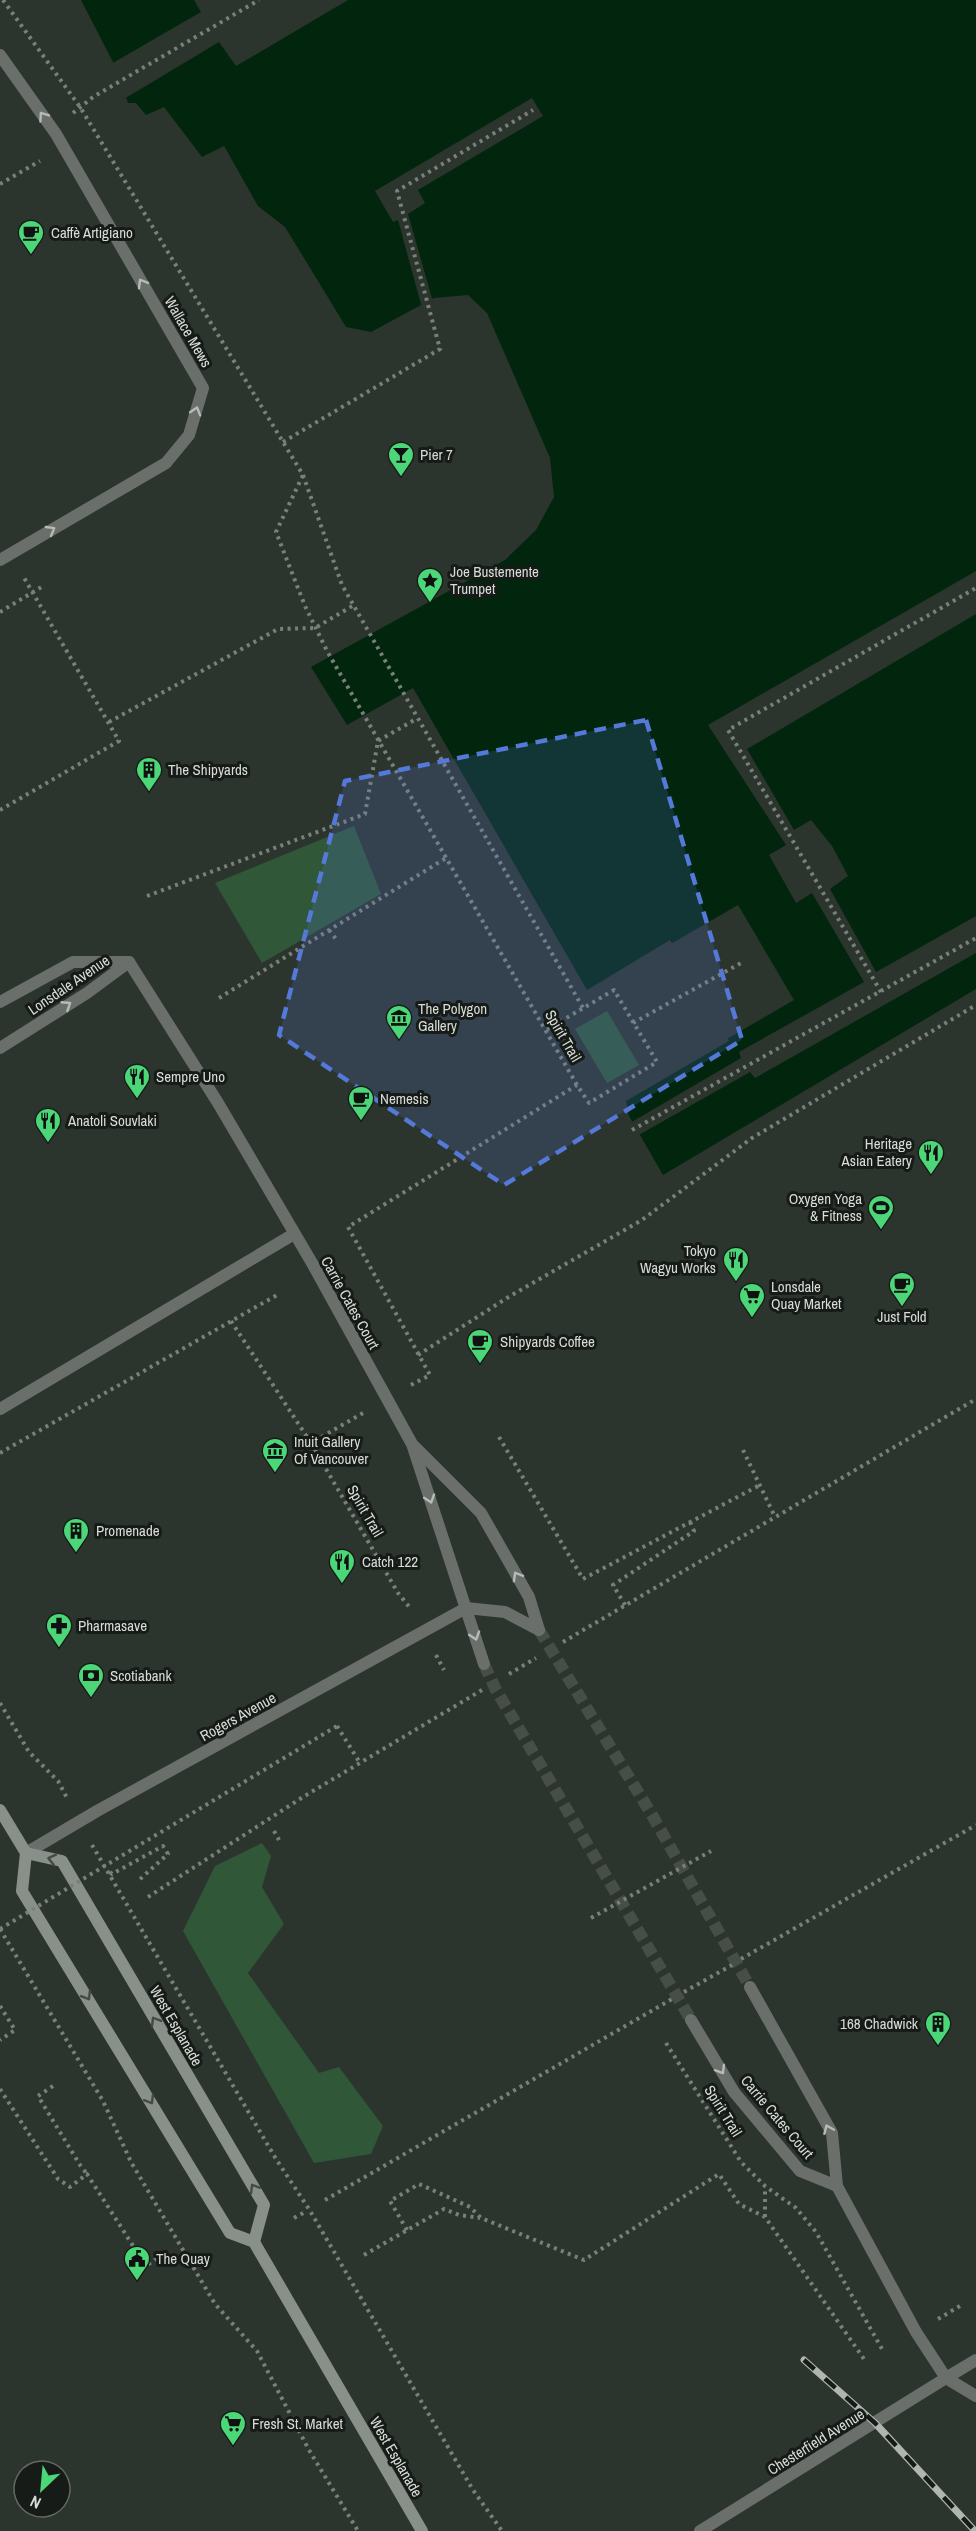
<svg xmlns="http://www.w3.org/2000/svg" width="976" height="2531" font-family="'Archivo Narrow',sans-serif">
  <rect width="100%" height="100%" fill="#2c352d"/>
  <g fill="#2f5738">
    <path d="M354,826L381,894L262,963L215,883Z"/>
    <path d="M607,1011L639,1065L607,1083L575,1029Z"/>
    <path d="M262,1843L271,1856L262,1887L284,1924L248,1973L319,2073L339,2067L383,2126L371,2154L314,2163L183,1931L215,1866Z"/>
  </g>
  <path fill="#02250d" d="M81,0H976V989L663,1175L629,1116L626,1101L729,1041L670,940L587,990L413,688L347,725L311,667L505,560L536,530L554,497L550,458L487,313L468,295L434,298L371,332L346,327L285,227L258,206L224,146L202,157L164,107L146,115L136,103H128L114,64Z"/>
  <g fill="#2c352d">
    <path d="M194,0H348L236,66L219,42L124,99L111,64L201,12Z"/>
    <path d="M532,98L543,116L418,190L425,203L408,214L433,302L422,308L398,220L393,222L375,191Z"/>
    <path d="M976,571V614L747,749L794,830L811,820L832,846L848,876L830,889L876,972L976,916V953L755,1078L750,1072L637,1136L630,1123L741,1058L739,1052L864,982L812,893L796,903L769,855L786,845L708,725Z"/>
    <path d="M738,905L794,1000L725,1040L669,945Z"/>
  </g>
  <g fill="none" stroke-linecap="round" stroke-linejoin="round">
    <g stroke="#464e47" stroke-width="12" stroke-dasharray="12 6" stroke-linecap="butt">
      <path d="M539,1630L652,1815L750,1987"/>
      <path d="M484,1664L495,1688L691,2020"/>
    </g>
    <g stroke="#79807a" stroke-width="4" stroke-dasharray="3 4.5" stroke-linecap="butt">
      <path d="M3,0L80,107L303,475L276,532L305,606L327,651L577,1085L589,1103L657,1062L614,990L546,1030"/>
      <path d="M73,113L93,97L259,0"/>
      <path d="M0,184L40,161"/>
      <path d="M283,442L440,349L397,191L533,110"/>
      <path d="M303,475L342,585L583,1008"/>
      <path d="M0,612L43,586"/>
      <path d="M109,722L278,629L315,628L354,605"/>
      <path d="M0,810L119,741L23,576"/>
      <path d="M147,896L365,814L378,741L416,719"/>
      <path d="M329,930L336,939"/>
      <path d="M881,992L728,730L976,588"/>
      <path d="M219,998L446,858"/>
      <path d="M633,1023L741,963"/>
      <path d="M632,1130L976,938"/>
      <path d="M231,1321L311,1443"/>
      <path d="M418,1355L510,1296L642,1220L752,1138L976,1005"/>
      <path d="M411,1385L430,1375L348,1227L577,1085"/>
      <path d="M363,1413L311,1443L398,1593L411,1609"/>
      <path d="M499,1437L583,1579L760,1485"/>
      <path d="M743,1450L775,1517"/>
      <path d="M0,1453L277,1295"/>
      <path d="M625,1605L613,1585L694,1531L690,1522"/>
      <path d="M563,1642L976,1399"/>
      <path d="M436,1655L444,1670"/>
      <path d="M509,1674L536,1658"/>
      <path d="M0,1703L29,1752L58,1781L67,1798"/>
      <path d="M337,1726L360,1763"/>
      <path d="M274,1831L279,1840"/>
      <path d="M92,1845L276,2159L309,2209L473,2490L502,2531"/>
      <path d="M110,1872L112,1874L163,1846L168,1854L138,1881"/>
      <path d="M148,1897L303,1797L482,1690"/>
      <path d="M591,1918L711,1851"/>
      <path d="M0,1929L103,2101L131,2162L215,2304L257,2351L309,2450L358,2531"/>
      <path d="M741,1959L976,1825"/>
      <path d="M684,1992L732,1965"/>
      <path d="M0,2006L15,2030L0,2040"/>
      <path d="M666,2043L741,2162L765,2186L796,2208L816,2232L882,2349"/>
      <path d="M53,2086L38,2096L80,2165L87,2174"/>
      <path d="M0,2089L58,2179L70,2187L87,2174L146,2266L163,2254"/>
      <path d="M325,2200L672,1999"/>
      <path d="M765,2217V2187"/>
      <path d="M294,2218L305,2212"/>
      <path d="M407,2230L390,2201L419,2184L470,2207L481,2218L584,2260L719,2174L739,2204L765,2217L864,2359"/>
      <path d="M364,2255L444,2209L459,2215L480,2218"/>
      <path d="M938,2319L960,2306"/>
    </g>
    <g stroke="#6a6f6b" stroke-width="12">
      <path d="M0,1409L294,1234"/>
      <path d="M946,2378L976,2396"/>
    </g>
    <path stroke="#6a6f6b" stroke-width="12" d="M0,55L56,134L203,388L189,435L166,463L0,560"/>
    <g stroke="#6a6f6b" stroke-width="12">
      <path d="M129,962L218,1103L312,1263L412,1444L484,1664"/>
      <path d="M0,1002L73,962H129"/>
      <path d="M0,1048L87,993L129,962"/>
      <path d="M414,1446L481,1513L529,1597L539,1630"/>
      <path d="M466,1608L505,1612L539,1630"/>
      <path d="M26,1853L97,1811L466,1608"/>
      <path d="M750,1987L832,2133L837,2186L916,2332L946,2378L976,2360"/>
      <path d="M691,2020L734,2092L800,2171L837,2186"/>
    </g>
    <path stroke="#6a6f6b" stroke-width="12" d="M700,2531L946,2378"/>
    <g stroke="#89908a" stroke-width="12">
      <path d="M0,1810L26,1853L22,1891L230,2233L254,2242L422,2531"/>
      <path d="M26,1853L62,1861L264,2205L254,2242"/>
    </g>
    <defs>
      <path id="rail" d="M804,2360L875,2423L975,2531"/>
    </defs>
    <use href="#rail" stroke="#afb5b0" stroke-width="7"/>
    <use href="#rail" stroke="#171b18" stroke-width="4.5" stroke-dasharray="14" stroke-linecap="butt"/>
    <path stroke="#79807a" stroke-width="4" stroke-dasharray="3 4.5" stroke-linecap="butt" d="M0,1929L337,1726"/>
  </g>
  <defs><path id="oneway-chevron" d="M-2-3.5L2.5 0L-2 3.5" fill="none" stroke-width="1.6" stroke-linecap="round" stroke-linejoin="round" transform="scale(1.5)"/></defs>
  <g stroke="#b6bbb7">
    <use href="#oneway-chevron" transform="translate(43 116) rotate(-125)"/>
    <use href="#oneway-chevron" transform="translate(142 283) rotate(-120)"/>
    <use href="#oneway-chevron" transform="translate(196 411) rotate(-73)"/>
    <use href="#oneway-chevron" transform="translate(51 530) rotate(-30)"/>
    <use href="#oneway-chevron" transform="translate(67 1005) rotate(-33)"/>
    <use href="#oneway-chevron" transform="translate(430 1499) rotate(72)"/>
    <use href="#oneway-chevron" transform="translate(517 1576) rotate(-120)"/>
    <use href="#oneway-chevron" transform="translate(475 1636) rotate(72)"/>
    <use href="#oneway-chevron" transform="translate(721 2070) rotate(59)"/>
    <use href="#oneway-chevron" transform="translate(828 2129) rotate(-113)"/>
  </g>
  <g stroke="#454a46">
    <use href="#oneway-chevron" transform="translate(52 1859) rotate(-167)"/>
    <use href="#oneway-chevron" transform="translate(87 1996) rotate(59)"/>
    <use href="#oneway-chevron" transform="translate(155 2021) rotate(-120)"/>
    <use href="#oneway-chevron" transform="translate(150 2100) rotate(59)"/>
    <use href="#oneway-chevron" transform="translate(254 2188) rotate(-121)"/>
  </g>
  <path fill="#5579d8" fill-opacity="0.2" stroke="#5579d8" stroke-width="4.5" stroke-dasharray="12 8" stroke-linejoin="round" d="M646,720L742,1040L504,1185L279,1035L345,781Z"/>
  <defs>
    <symbol id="cafe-pin" viewBox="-11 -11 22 30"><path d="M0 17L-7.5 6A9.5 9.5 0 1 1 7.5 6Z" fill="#4bd677" stroke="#171b18"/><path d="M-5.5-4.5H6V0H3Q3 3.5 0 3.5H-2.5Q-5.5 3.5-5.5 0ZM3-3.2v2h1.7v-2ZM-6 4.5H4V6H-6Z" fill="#111"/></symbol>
    <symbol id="bar-pin" viewBox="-11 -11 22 30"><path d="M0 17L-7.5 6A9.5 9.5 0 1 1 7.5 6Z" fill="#4bd677" stroke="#171b18"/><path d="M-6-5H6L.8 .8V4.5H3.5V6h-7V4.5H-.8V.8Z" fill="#111"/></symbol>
    <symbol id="sight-pin" viewBox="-11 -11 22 30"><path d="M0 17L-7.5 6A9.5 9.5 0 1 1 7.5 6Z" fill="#4bd677" stroke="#171b18"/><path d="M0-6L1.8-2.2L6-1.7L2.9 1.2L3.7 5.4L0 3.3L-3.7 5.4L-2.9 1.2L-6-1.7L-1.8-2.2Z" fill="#111"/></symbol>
    <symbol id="building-pin" viewBox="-11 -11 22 30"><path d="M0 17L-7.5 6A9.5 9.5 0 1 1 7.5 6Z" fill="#4bd677" stroke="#171b18"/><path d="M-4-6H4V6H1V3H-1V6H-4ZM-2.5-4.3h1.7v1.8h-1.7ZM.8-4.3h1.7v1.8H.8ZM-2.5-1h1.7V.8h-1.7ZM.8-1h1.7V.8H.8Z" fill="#111"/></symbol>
    <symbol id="museum-pin" viewBox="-11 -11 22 30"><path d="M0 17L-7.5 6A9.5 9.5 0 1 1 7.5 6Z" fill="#4bd677" stroke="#171b18"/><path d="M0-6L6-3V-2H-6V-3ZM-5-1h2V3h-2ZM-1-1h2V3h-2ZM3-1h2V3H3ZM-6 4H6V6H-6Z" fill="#111"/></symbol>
    <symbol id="restaurant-pin" viewBox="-11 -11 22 30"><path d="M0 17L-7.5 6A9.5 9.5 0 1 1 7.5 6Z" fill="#4bd677" stroke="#171b18"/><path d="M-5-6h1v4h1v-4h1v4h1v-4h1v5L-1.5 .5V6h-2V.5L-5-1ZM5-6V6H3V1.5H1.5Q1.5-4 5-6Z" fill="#111"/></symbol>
    <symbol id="stadium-pin" viewBox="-11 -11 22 30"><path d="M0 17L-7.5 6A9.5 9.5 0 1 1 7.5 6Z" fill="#4bd677" stroke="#171b18"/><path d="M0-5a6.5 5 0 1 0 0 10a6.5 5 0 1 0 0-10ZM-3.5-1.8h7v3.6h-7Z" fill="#111"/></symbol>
    <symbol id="supermarket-pin" viewBox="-11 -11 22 30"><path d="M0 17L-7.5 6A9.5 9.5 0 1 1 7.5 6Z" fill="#4bd677" stroke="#171b18"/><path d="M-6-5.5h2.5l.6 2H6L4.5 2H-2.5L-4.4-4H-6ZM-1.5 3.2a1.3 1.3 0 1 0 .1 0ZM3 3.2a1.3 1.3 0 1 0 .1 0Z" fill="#111"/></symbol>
    <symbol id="pharmacy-pin" viewBox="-11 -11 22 30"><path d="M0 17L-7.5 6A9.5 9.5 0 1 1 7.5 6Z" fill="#4bd677" stroke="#171b18"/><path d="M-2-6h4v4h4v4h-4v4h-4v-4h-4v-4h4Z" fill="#111"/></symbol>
    <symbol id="bank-pin" viewBox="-11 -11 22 30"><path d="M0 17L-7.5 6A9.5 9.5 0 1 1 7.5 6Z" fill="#4bd677" stroke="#171b18"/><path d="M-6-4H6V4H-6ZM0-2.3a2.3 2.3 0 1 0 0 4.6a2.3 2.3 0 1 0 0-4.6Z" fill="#111"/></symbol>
    <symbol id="civic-pin" viewBox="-11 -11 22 30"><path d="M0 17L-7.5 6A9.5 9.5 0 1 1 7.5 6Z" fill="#4bd677" stroke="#171b18"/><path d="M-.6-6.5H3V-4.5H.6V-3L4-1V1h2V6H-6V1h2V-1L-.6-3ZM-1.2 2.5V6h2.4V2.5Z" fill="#111"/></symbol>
  </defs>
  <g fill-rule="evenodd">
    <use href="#cafe-pin" x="16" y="218" width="30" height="40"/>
    <use href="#bar-pin" x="386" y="440" width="30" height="40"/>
    <use href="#sight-pin" x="415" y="566" width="30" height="40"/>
    <use href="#building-pin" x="134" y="755" width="30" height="40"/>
    <use href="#museum-pin" x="384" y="1003" width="30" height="40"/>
    <use href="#restaurant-pin" x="122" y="1062" width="30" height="40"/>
    <use href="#cafe-pin" x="346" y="1084" width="30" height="40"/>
    <use href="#restaurant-pin" x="33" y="1106" width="30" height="40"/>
    <use href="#restaurant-pin" x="916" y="1138" width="30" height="40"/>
    <use href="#stadium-pin" x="866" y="1193" width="30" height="40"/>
    <use href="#restaurant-pin" x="721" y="1245" width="30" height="40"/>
    <use href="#cafe-pin" x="887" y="1270" width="30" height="40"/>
    <use href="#supermarket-pin" x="737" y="1281" width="30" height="40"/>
    <use href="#cafe-pin" x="465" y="1327" width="30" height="40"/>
    <use href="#museum-pin" x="260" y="1436" width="30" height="40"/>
    <use href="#building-pin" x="61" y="1516" width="30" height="40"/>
    <use href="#restaurant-pin" x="327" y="1547" width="30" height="40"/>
    <use href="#pharmacy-pin" x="44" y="1611" width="30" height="40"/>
    <use href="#bank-pin" x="76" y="1661" width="30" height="40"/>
    <use href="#building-pin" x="923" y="2009" width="30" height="40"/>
    <use href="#civic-pin" x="122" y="2244" width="30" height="40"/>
    <use href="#supermarket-pin" x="218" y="2409" width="30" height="40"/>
  </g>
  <g text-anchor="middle" stroke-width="6" stroke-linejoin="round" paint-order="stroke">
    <g font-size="15" fill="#d7dcd8" stroke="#171b18" text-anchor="start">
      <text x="51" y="238">Caffè Artigiano</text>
      <text x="420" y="460">Pier 7</text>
      <text x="450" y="577">Joe Bustemente<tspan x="450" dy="17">Trumpet</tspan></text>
      <text x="168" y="775">The Shipyards</text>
      <text x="418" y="1014">The Polygon<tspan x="418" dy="17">Gallery</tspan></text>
      <text x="156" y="1082">Sempre Uno</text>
      <text x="380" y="1104">Nemesis</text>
      <text x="68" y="1126">Anatoli Souvlaki</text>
      <text x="912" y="1149" text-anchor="end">Heritage<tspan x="912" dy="17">Asian Eatery</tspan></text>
      <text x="862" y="1204" text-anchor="end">Oxygen Yoga<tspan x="862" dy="17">&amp; Fitness</tspan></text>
      <text x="716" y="1256" text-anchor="end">Tokyo<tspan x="716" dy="17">Wagyu Works</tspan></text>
      <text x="771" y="1292">Lonsdale<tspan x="771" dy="17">Quay Market</tspan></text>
      <text x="902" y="1322" text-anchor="middle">Just Fold</text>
      <text x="500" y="1347">Shipyards Coffee</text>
      <text x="294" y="1447">Inuit Gallery<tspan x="294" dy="17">Of Vancouver</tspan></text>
      <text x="96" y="1536">Promenade</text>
      <text x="362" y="1567">Catch 122</text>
      <text x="78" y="1631">Pharmasave</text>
      <text x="110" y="1681">Scotiabank</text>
      <text x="918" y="2029" text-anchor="end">168 Chadwick</text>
      <text x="156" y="2264">The Quay</text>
      <text x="252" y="2429">Fresh St. Market</text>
    </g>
    <g font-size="15" fill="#d7dcd8" stroke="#171b18">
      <text transform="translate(188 332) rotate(60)" y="5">Wallace Mews</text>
      <text transform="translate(69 985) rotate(-34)" y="5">Lonsdale Avenue</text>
      <text transform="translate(563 1036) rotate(60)" y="5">Spirit Trail</text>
      <text transform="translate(350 1303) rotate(61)" y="5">Carrie Cates Court</text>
      <text transform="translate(365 1511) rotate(60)" y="5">Spirit Trail</text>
      <text transform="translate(238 1717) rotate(-29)" y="5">Rogers Avenue</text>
      <text transform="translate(176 2026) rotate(60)" y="5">West Esplanade</text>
      <text transform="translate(723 2111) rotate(58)" y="5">Spirit Trail</text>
      <text transform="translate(777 2117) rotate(50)" y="5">Carrie Cates Court</text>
      <text transform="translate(816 2442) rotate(-32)" y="5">Chesterfield Avenue</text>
      <text transform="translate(396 2457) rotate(60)" y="5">West Esplanade</text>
    </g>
  </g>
  <g transform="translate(42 2489) rotate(206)"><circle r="28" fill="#171b18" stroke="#646865" stroke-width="1.5"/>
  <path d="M0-4.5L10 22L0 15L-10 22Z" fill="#4bd677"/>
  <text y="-9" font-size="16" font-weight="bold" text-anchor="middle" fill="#d7dcd8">N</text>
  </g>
</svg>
